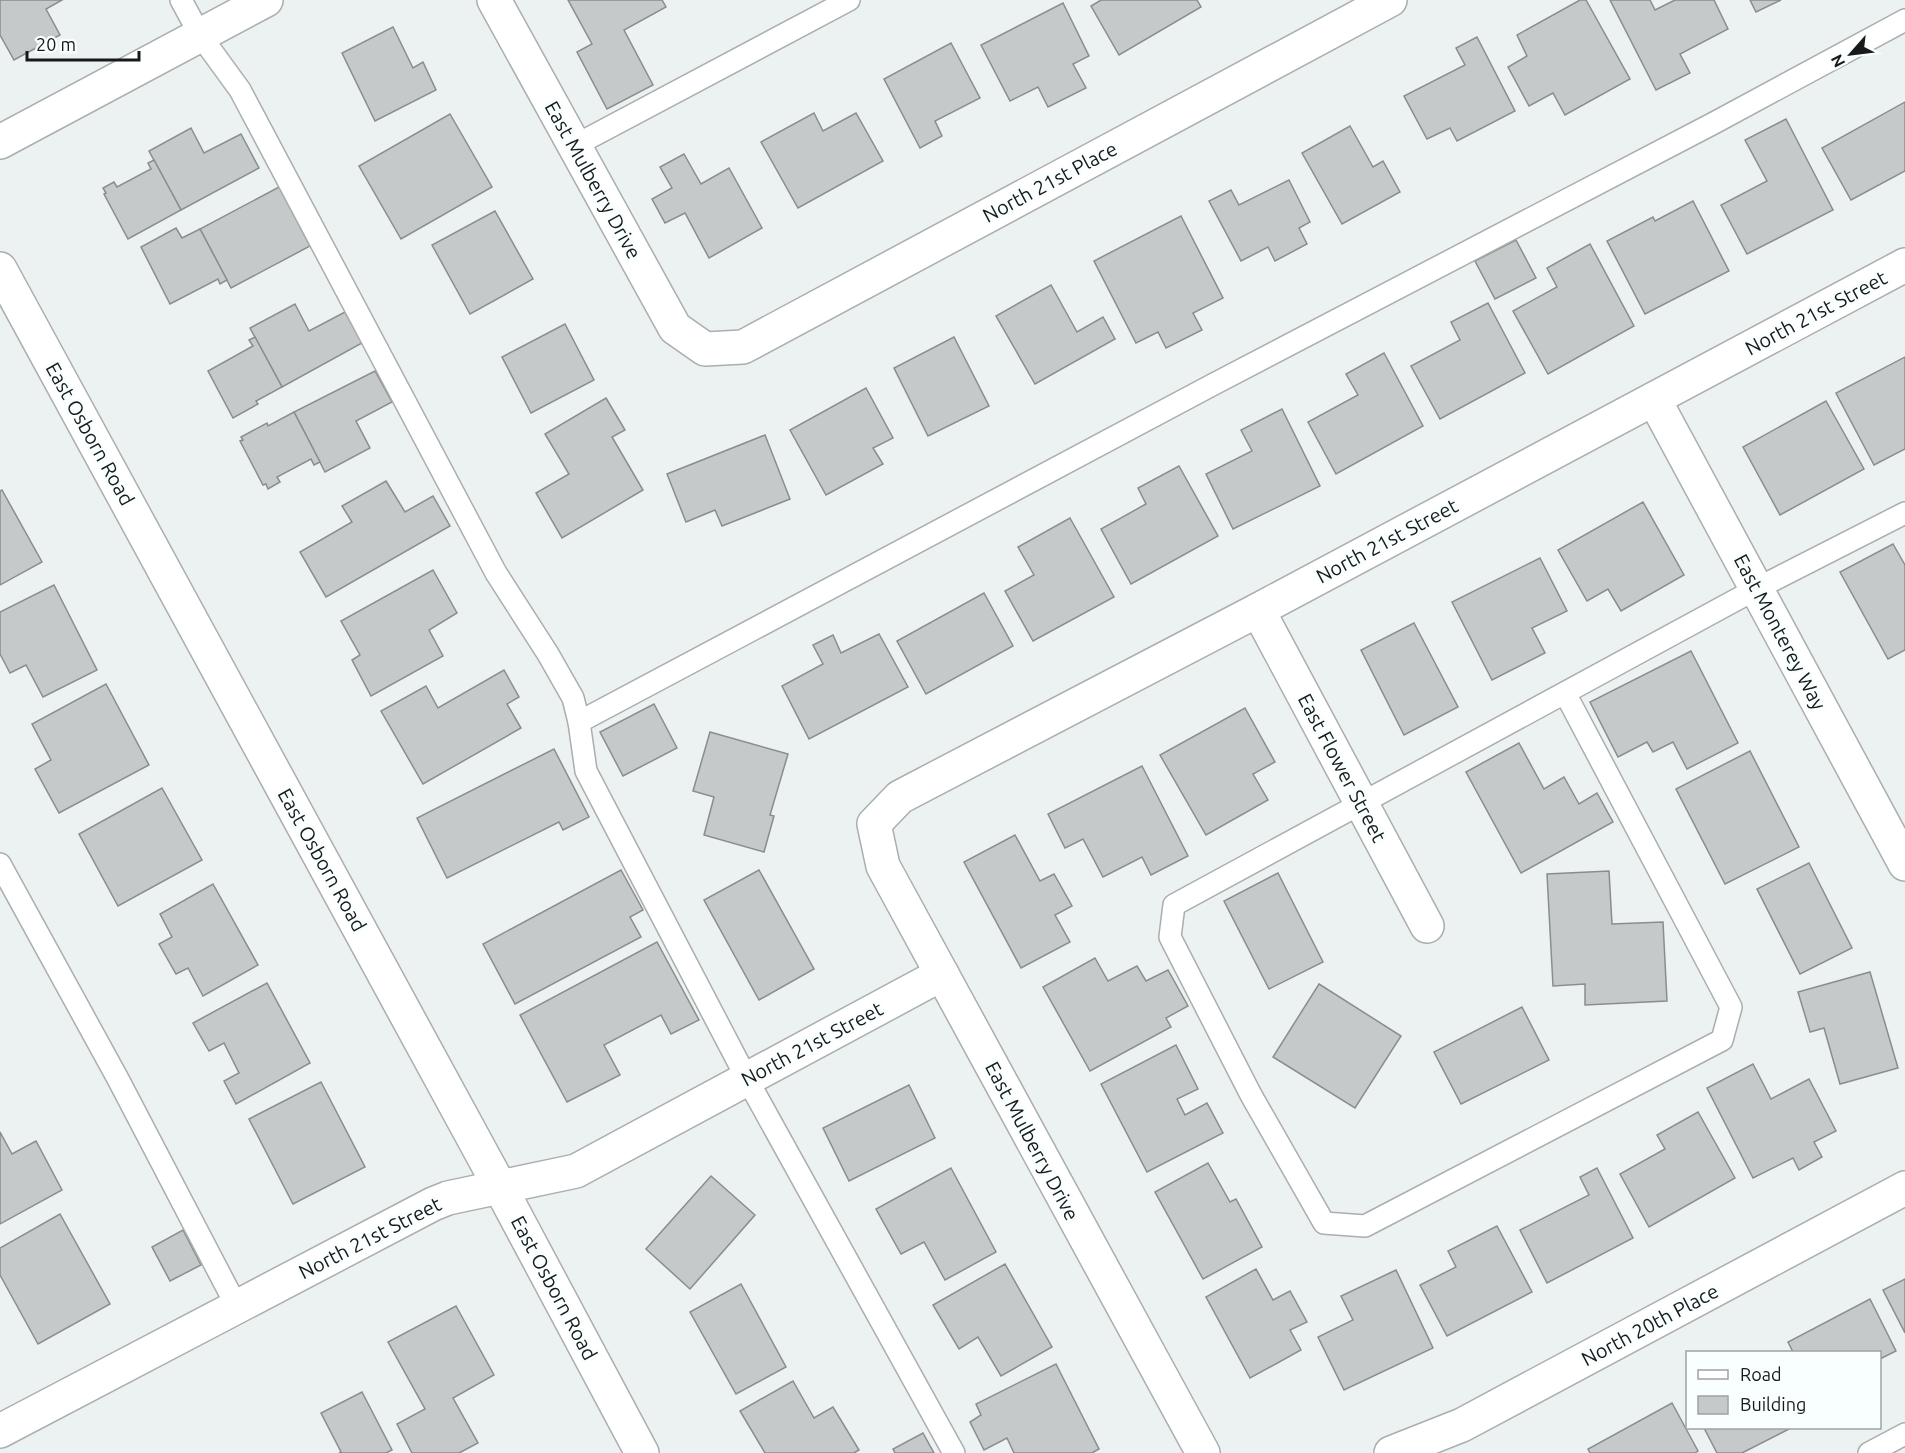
<svg xmlns="http://www.w3.org/2000/svg" width="1905" height="1453" font-family="Ubuntu,sans-serif">
  <rect width="100%" height="100%" fill="#ecf1f1"/>
  <g fill="#c5c9c9" stroke="#898e8d" stroke-width="1.5">
    <path d="M0,0H62L46,9L60,35L14,60L0,35Z"/>
    <path d="M568,0H662L666,7L624,30L653,85L607,109L577,52L592,44Z"/>
    <path d="M1101,0H1197L1201,7L1119,55L1091,6Z"/>
    <path d="M1580,0H1586L1630,79L1565,115L1553,93L1529,106L1508,67L1527,56L1517,35Z"/>
    <path d="M1610,0H1650L1655,10L1675,0H1714L1728,29L1680,54L1690,73L1656,90Z"/>
    <path d="M1750,0H1781L1756,12Z"/>
    <path d="M1063,3L1089,56L1073,64L1086,88L1048,107L1038,87L1010,101L981,45Z"/>
    <path d="M393,27L413,68L423,62L436,90L375,121L342,53Z"/>
    <path d="M1477,37L1515,111L1457,141L1450,128L1427,139L1404,96L1465,65L1456,48Z"/>
    <path d="M951,43L980,98L935,121L942,136L920,148L884,79Z"/>
    <path d="M1905,102V171L1851,200L1822,148Z"/>
    <path d="M814,113L823,131L856,113L883,161L798,208L761,142Z"/>
    <path d="M450,114L492,187L401,239L359,166Z"/>
    <path d="M1786,119L1833,210L1747,254L1721,205L1767,181L1745,140Z"/>
    <path d="M1350,126L1373,167L1383,161L1400,192L1342,224L1302,153Z"/>
    <path d="M191,128L204,153L241,134L259,168L181,210L149,151Z"/>
    <path d="M684,154L701,184L729,168L762,228L709,258L685,213L665,223L652,199L672,188L660,167Z"/>
    <path d="M154,160L181,210L128,239L104,194L106,193L103,188L114,182L117,187L151,169L148,163Z"/>
    <path d="M1289,180L1310,222L1299,228L1307,244L1275,261L1268,247L1241,261L1209,201L1231,190L1239,205Z"/>
    <path d="M279,187L310,246L231,288L200,229Z"/>
    <path d="M1693,201L1729,271L1645,314L1607,241L1653,217L1655,221Z"/>
    <path d="M495,211L533,279L470,314L432,245Z"/>
    <path d="M1181,216L1223,298L1193,313L1202,330L1166,348L1158,332L1136,343L1094,261Z"/>
    <path d="M176,228L182,238L200,229L227,280L220,284L218,279L170,304L141,247Z"/>
    <path d="M1516,240L1536,278L1495,299L1475,261Z"/>
    <path d="M1590,244L1634,326L1548,374L1513,311L1557,287L1547,268Z"/>
    <path d="M1051,285L1077,332L1103,317L1115,339L1035,384L996,316Z"/>
    <path d="M1488,303L1525,373L1440,419L1411,366L1460,340L1451,322Z"/>
    <path d="M295,304L309,331L345,312L362,343L282,387L250,328Z"/>
    <path d="M565,324L594,380L531,413L502,357Z"/>
    <path d="M255,337L282,387L256,401L258,404L233,418L208,371L253,346L249,340Z"/>
    <path d="M954,337L989,406L928,436L894,368Z"/>
    <path d="M1384,353L1423,426L1336,474L1308,422L1358,395L1346,374Z"/>
    <path d="M1905,357V449L1874,465L1836,393Z"/>
    <path d="M375,371L392,402L356,421L370,448L325,472L294,412Z"/>
    <path d="M866,388L893,438L873,448L883,464L826,495L790,430Z"/>
    <path d="M606,398L625,430L612,437L643,490L562,538L536,493L569,474L545,434Z"/>
    <path d="M1826,401L1864,469L1780,515L1743,447Z"/>
    <path d="M1282,409L1320,486L1233,529L1206,474L1252,451L1241,430Z"/>
    <path d="M294,412L320,462L314,465L311,459L277,477L280,482L268,489L266,484L263,485L240,441L243,440L241,437L267,423L268,426Z"/>
    <path d="M765,435L790,499L722,526L715,510L686,522L667,474Z"/>
    <path d="M1179,466L1218,536L1131,584L1101,529L1146,504L1138,488Z"/>
    <path d="M386,481L405,512L433,496L450,526L326,597L300,552L352,522L342,506Z"/>
    <path d="M2,490L42,562L0,585V491Z"/>
    <path d="M1643,502L1684,575L1621,611L1608,589L1587,601L1558,550Z"/>
    <path d="M1070,518L1114,597L1033,641L1005,591L1034,575L1018,547Z"/>
    <path d="M1893,544L1905,565V650L1888,659L1840,572Z"/>
    <path d="M1540,558L1567,611L1532,628L1545,653L1492,680L1452,602Z"/>
    <path d="M433,570L457,613L429,630L443,656L371,696L352,660L360,655L341,621Z"/>
    <path d="M54,585L97,670L43,697L26,665L10,673L0,654V612Z"/>
    <path d="M984,593L1013,646L926,694L897,641Z"/>
    <path d="M1414,623L1458,707L1404,735L1361,650Z"/>
    <path d="M879,634L908,687L809,739L782,686L823,664L813,645L833,635L841,653Z"/>
    <path d="M1691,651L1738,743L1687,769L1673,742L1653,752L1647,742L1618,757L1590,702Z"/>
    <path d="M504,670L519,697L507,704L521,728L423,784L381,711L426,686L438,708Z"/>
    <path d="M106,684L149,765L59,813L35,769L51,760L32,724Z"/>
    <path d="M654,704L677,748L623,776L600,732Z"/>
    <path d="M1245,708L1275,762L1253,774L1268,800L1206,835L1160,755Z"/>
    <path d="M710,732L788,754L770,815L774,816L764,852L704,835L714,797L693,791Z"/>
    <path d="M1519,743L1544,789L1564,777L1579,804L1597,793L1613,822L1521,873L1466,772Z"/>
    <path d="M554,749L589,817L563,830L559,822L447,878L417,818Z"/>
    <path d="M1750,751L1799,847L1725,884L1676,789Z"/>
    <path d="M1142,766L1188,856L1151,875L1142,857L1103,877L1083,839L1065,848L1048,814Z"/>
    <path d="M162,788L202,860L118,906L79,834Z"/>
    <path d="M1015,835L1040,881L1054,874L1072,906L1055,915L1070,942L1021,968L964,862Z"/>
    <path d="M1809,863L1852,948L1800,974L1757,889Z"/>
    <path d="M621,870L643,910L630,917L641,937L515,1004L483,944Z"/>
    <path d="M759,870L814,969L759,1000L704,900Z"/>
    <path d="M1609,871L1612,924L1663,922L1667,1001L1585,1005V984L1553,986L1547,874Z"/>
    <path d="M1278,873L1323,962L1269,989L1224,901Z"/>
    <path d="M213,884L258,965L203,996L188,968L176,974L159,944L172,937L160,914Z"/>
    <path d="M657,942L699,1020L671,1034L661,1015L604,1045L620,1075L567,1102L520,1015Z"/>
    <path d="M1095,958L1108,981L1137,966L1146,981L1168,970L1188,1006L1166,1018L1171,1027L1090,1071L1043,987Z"/>
    <path d="M1870,972L1898,1068L1840,1084L1824,1028L1810,1032L1798,992Z"/>
    <path d="M267,983L310,1063L236,1104L224,1081L239,1073L224,1043L209,1051L193,1023Z"/>
    <path d="M1319,984L1401,1036L1355,1108L1273,1057Z"/>
    <path d="M1522,1007L1549,1060L1461,1104L1434,1052Z"/>
    <path d="M1176,1045L1198,1089L1177,1099L1185,1115L1207,1103L1223,1133L1147,1172L1101,1084Z"/>
    <path d="M1753,1064L1771,1099L1809,1079L1836,1131L1814,1142L1822,1157L1799,1170L1793,1158L1753,1178L1707,1088Z"/>
    <path d="M321,1082L365,1167L293,1204L249,1119Z"/>
    <path d="M909,1085L935,1138L849,1181L823,1128Z"/>
    <path d="M1698,1112L1735,1178L1649,1227L1620,1174L1665,1149L1657,1135Z"/>
    <path d="M0,1132L12,1154L36,1141L62,1190L0,1224Z"/>
    <path d="M1208,1163L1230,1202L1236,1199L1262,1247L1203,1279L1155,1192Z"/>
    <path d="M951,1168L996,1252L945,1280L924,1242L901,1254L876,1209Z"/>
    <path d="M1597,1168L1633,1238L1547,1283L1520,1230L1589,1195L1580,1177Z"/>
    <path d="M711,1176L755,1215L690,1289L646,1249Z"/>
    <path d="M60,1214L110,1304L38,1344L0,1275V1248Z"/>
    <path d="M1497,1226L1532,1292L1447,1336L1420,1285L1456,1267L1448,1251Z"/>
    <path d="M183,1230L201,1265L170,1281L152,1247Z"/>
    <path d="M1005,1264L1052,1347L1001,1376L978,1337L959,1349L933,1305Z"/>
    <path d="M1256,1269L1273,1300L1290,1291L1307,1322L1290,1330L1301,1350L1250,1378L1206,1297Z"/>
    <path d="M1396,1270L1433,1348L1344,1390L1318,1337L1353,1320L1341,1296Z"/>
    <path d="M1905,1279V1333L1883,1290Z"/>
    <path d="M741,1284L786,1367L736,1394L690,1312Z"/>
    <path d="M1870,1299L1896,1351L1880,1359V1352H1793L1788,1342Z"/>
    <path d="M456,1306L494,1375L453,1398L478,1443L459,1453H412L397,1424L425,1409L388,1342Z"/>
    <path d="M1056,1364L1099,1449L1092,1453H1014L1007,1438L984,1450L970,1422L981,1415L976,1404Z"/>
    <path d="M793,1381L814,1418L833,1407L859,1450L854,1453H765L740,1411Z"/>
    <path d="M362,1392L392,1450L386,1453H339L341,1452L321,1413Z"/>
    <path d="M1672,1403L1698,1451L1695,1453H1590L1588,1449Z"/>
    <path d="M1704,1428H1791L1742,1453H1717Z"/>
    <path d="M923,1433L934,1453H895L893,1449Z"/>
  </g>
  <g fill="none" stroke-linecap="round" stroke-linejoin="round">
    <defs>
      <g id="lane">
        <path d="M181,0L200,35L240,90L496,573L548,654L573,698L579,722L586,771L747,1079L954,1453"/>
        <path d="M574,146L849,0"/>
        <path d="M1565,693L1731,1007L1722,1040L1365,1226L1324,1223L1251,1095L1170,937L1174,905L1756,589L1905,513"/>
        <path d="M579,722L1214,384L1714,123L1905,20"/>
        <path d="M0,864L118,1079L237,1307"/>
        <path d="M1869,1453L1905,1434"/>
      </g>
      <g id="street">
        <path d="M494,0L675,328L705,349L743,347L1390,0"/>
        <path d="M1654,399L1905,864"/>
        <path d="M1258,610L1427,926"/>
        <path d="M0,1431L433,1204L448,1198L576,1171L942,974"/>
        <path d="M1203,1453L883,866L874,824L900,797L1258,610L1905,265"/>
        <path d="M1391,1453L1462,1425L1905,1188"/>
      </g>
      <g id="secondary">
        <path d="M0,142L266,0"/>
        <path d="M0,269L500,1187L642,1453"/>
      </g>
    </defs>
    <use href="#lane" stroke="#aaaeae" stroke-width="24"/>
    <use href="#street" stroke="#aaaeae" stroke-width="36"/>
    <use href="#secondary" stroke="#aaaeae" stroke-width="36"/>
    <use href="#lane" stroke="#fff" stroke-width="21"/>
    <use href="#street" stroke="#fff" stroke-width="33"/>
    <use href="#secondary" stroke="#fff" stroke-width="33"/>
  </g>
  <g text-anchor="middle" stroke-width="6" stroke-linejoin="round" paint-order="stroke">
    <g font-size="20" fill="#181a1a" stroke="#f9fefe">
      <text transform="translate(593 180) rotate(61)" y="7">East Mulberry Drive</text>
      <text transform="translate(1050 182) rotate(-28)" y="7">North 21st Place</text>
      <text transform="translate(1816 313) rotate(-28)" y="7">North 21st Street</text>
      <text transform="translate(90 434) rotate(61)" y="7">East Osborn Road</text>
      <text transform="translate(1387 541) rotate(-28)" y="7">North 21st Street</text>
      <text transform="translate(1780 632) rotate(62)" y="7">East Monterey Way</text>
      <text transform="translate(1342 768) rotate(62)" y="7">East Flower Street</text>
      <text transform="translate(322 860) rotate(61)" y="7">East Osborn Road</text>
      <text transform="translate(812 1044) rotate(-28)" y="7">North 21st Street</text>
      <text transform="translate(1032 1141) rotate(62)" y="7">East Mulberry Drive</text>
      <text transform="translate(370 1238) rotate(-27)" y="7">North 21st Street</text>
      <text transform="translate(554 1288) rotate(62)" y="7">East Osborn Road</text>
      <text transform="translate(1650 1325) rotate(-28)" y="7">North 20th Place</text>
    </g>
  </g>
  <rect x="1686" y="1351" width="195" height="78" fill="#f9fefe" stroke="#9fa3a3" stroke-width="1.5"/>
  <rect x="1698" y="1370" width="30" height="9" fill="#ffffff" stroke="#9fa3a3" stroke-width="1.5"/>
  <text x="1740" y="1381" font-size="18" fill="#181a1a">Road</text>
  <rect x="1698" y="1396" width="30" height="18" fill="#c5c9c9" stroke="#9fa3a3" stroke-width="1.5"/>
  <text x="1740" y="1411" font-size="18" fill="#181a1a">Building</text>
  <g transform="translate(1851 54) rotate(242)" stroke="#f9fefe" stroke-width="4.5" paint-order="stroke">
  <path d="M0-4.5L10 22L0 15L-10 22Z" fill="#181a1a"/>
  <text y="-9" font-size="16" font-weight="bold" text-anchor="middle" fill="#181a1a">N</text>
  </g>
  <path d="M27 51v9h112v-9" fill="none" stroke="#181a1a" stroke-width="3"/>
  <text x="36" y="51" font-size="18" fill="#181a1a" stroke="#f9fefe" stroke-width="4.5" paint-order="stroke">20 m</text>
</svg>
